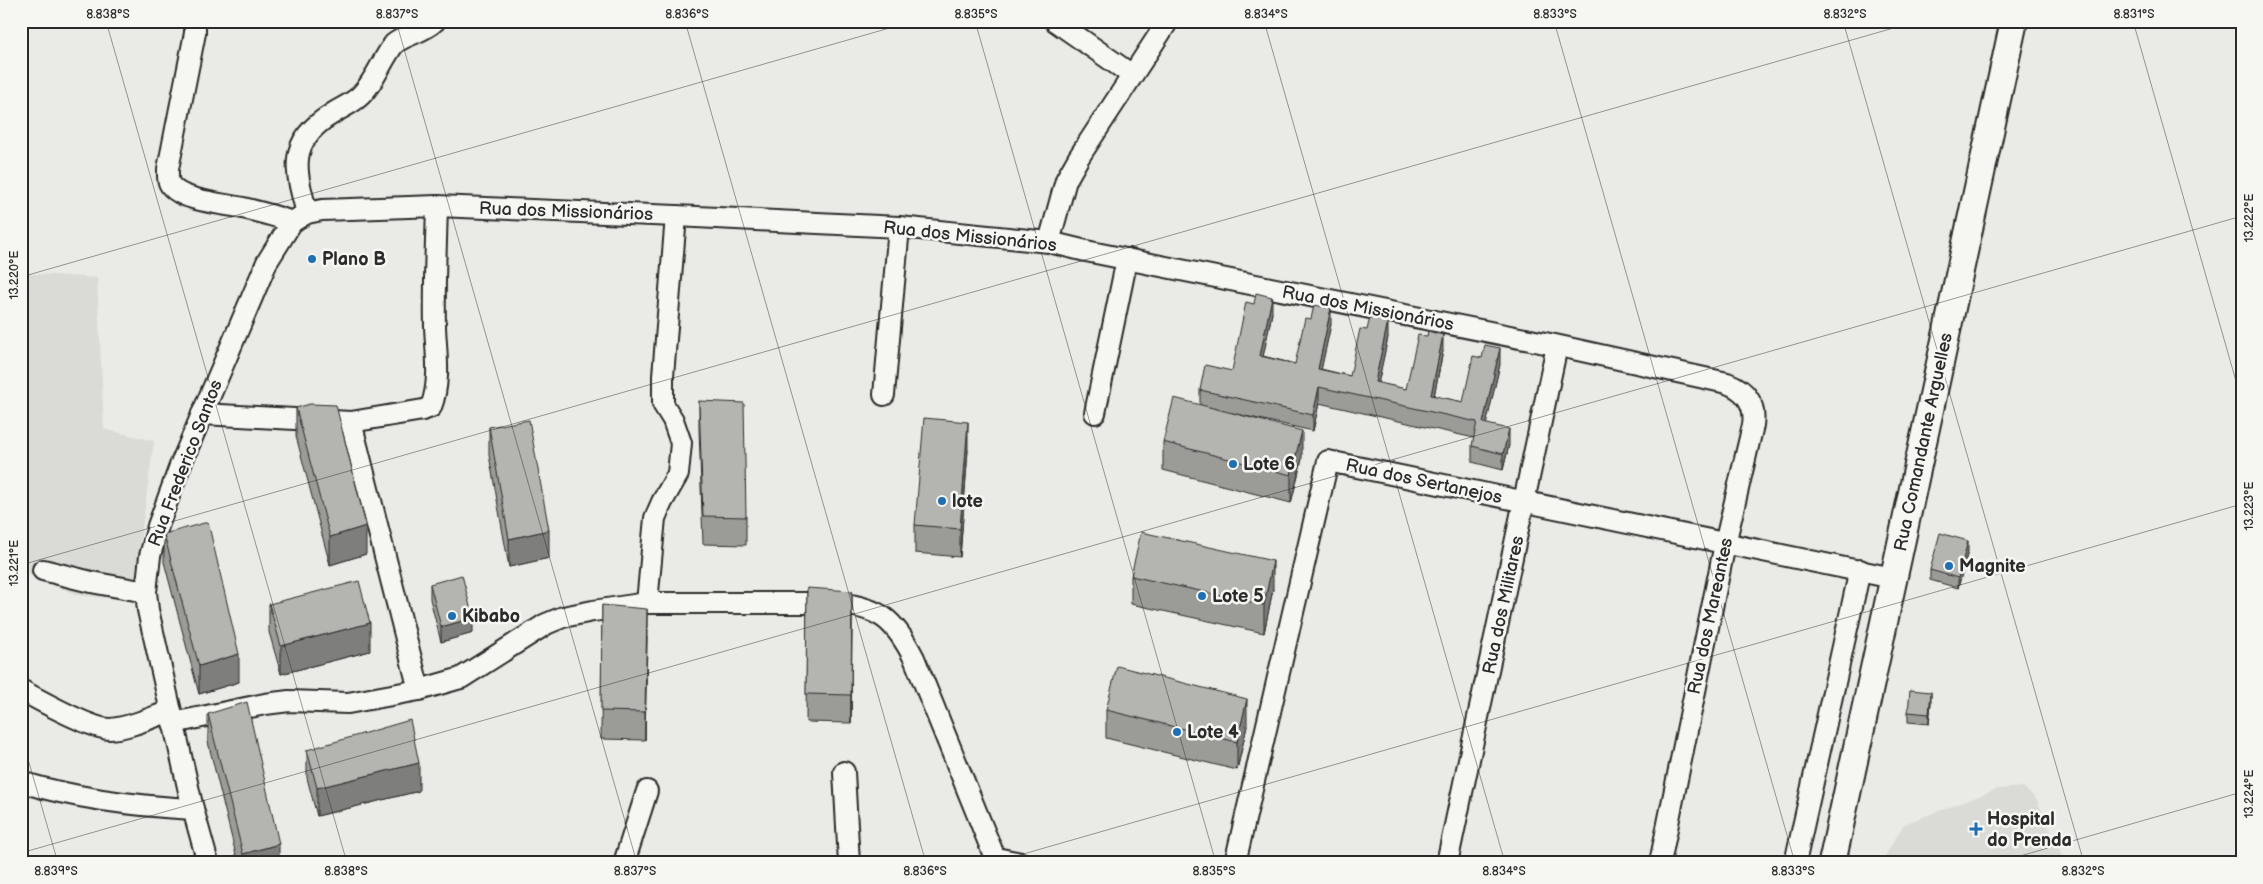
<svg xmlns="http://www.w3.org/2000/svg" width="2263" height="884" font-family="'Balsamiq Sans',sans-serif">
  <rect width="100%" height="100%" fill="#eaeae6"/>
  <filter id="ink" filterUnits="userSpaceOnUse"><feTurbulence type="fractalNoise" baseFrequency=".02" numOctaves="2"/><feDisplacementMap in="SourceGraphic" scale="10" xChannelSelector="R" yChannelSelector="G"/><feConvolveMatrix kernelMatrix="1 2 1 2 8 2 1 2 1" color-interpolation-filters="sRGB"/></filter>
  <g filter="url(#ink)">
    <g fill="#dadad6">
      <path d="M25,273L97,278L104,429L154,441L132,601L78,595L29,575L21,563V279Z"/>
      <path d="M2023,787L2036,799L2066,863H1881L1904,824L1998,789Z"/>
    </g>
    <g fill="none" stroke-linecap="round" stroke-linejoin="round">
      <defs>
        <g id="minor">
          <path d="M195,21V33L168,169C168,175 167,182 172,187C184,201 225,204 243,208C260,212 276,216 292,222"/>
          <path d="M1055,21L1132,75"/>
          <path d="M307,213C295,170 287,141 332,114C342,107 352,104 361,95C375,81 382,60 394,44C406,34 423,33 435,21"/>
          <path d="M1049,242L1066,180L1079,157L1168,21"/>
          <path d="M884,395L899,227"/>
          <path d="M1095,413L1127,259"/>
          <path d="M202,414L351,422L423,410L431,407C441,381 436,353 435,326C434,286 436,246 437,206"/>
          <path d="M351,422L419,690"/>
          <path d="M43,570L91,582L146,592"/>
          <path d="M647,603L655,518L662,502L678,474L681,443L673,420L663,404V376L676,216"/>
          <path d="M21,690C39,700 92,729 110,729C130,728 152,717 171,711"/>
          <path d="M173,723L265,704L289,701L348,703L419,690L461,678L546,624L563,617L593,611L647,603H837C880,608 894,619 914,658L997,863"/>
          <path d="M844,772L849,863"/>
          <path d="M21,782C78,799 134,806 193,809"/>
          <path d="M996,858L1021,863"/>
          <path d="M208,863L193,809L148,610L146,592L150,556L158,526L180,466L267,262L292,222L307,213L322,210L437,206L676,216L899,227L1049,242L1086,251L1555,345L1727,383C1746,390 1756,404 1753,425L1725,544L1660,863"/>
          <path d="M624,863L647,791"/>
          <path d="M1235,863L1328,461L1893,578"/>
          <path d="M1447,863L1557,346"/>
          <path d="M1795,863L1860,570"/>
        </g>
        <path id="major" d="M1832,863L2014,21"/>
      </defs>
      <use href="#minor" stroke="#2b2b2b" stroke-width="24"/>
      <use href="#major" stroke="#2b2b2b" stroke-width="30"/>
      <use href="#minor" stroke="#f6f6f2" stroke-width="20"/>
      <use href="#major" stroke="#f6f6f2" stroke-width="26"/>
    </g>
    <g fill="#9b9b98" stroke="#2b2b2b">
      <path d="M1272,313L1263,356L1295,364L1331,324L1321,369L1350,376L1388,337L1378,383L1406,389L1443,351L1434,396L1463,402L1500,364L1486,424L1509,445L1503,470L1472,462V446L1474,438L1319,403L1313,431L1232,413L1302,459L1291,503L1163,470V442L1200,405V390L1232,371Z"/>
      <path d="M699,401L746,517V545L703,544L699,429Z"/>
      <path d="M296,408L366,554L330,565L296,436Z"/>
      <path d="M489,427L549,558L509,567L489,455Z"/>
      <path d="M968,450L960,557L915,553V525Z"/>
      <path d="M164,534L239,682L199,694L164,562Z"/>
      <path d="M1968,551L1958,588L1930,580V570Z"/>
      <path d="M1131,576L1273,589L1264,633L1131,604Z"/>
      <path d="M430,584L473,633L441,642L430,599Z"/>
      <path d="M807,588L852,619L851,723L806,722Z"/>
      <path d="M269,604L370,651L281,674L269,632Z"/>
      <path d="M602,605L647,637L645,740L601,739Z"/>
      <path d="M1931,702L1929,724L1908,722V712Z"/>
      <path d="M1106,710L1247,726L1237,770L1106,738Z"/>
      <path d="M208,714L279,863H238L208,742Z"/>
      <path d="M307,750L419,791L317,816L307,778Z"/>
    </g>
    <g fill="#7e7e7c" stroke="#2b2b2b">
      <path d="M1272,297V313L1260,372V356Z"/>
      <path d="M1331,308V324L1318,385V369Z"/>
      <path d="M1388,321V337L1375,398V382Z"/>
      <path d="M1443,335V351L1431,411V395Z"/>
      <path d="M1500,348V364L1483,439V423Z"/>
      <path d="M1319,387V403L1313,431V415Z"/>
      <path d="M968,422V450L960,557V529Z"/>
      <path d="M1509,429V445L1503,470V454Z"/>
      <path d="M1302,431V459L1291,503V475Z"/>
      <path d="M366,526V554L330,565V537Z"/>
      <path d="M549,530V558L509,567V539Z"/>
      <path d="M1968,541V551L1958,588V578Z"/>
      <path d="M1273,561V589L1264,633V605Z"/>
      <path d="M852,591V619L851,723V695Z"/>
      <path d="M647,609V637L645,740V712Z"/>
      <path d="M473,618V633L441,642V627Z"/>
      <path d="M370,623V651L281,674V646Z"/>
      <path d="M239,654V682L199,694V666Z"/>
      <path d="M1931,692V702L1929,724V714Z"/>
      <path d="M1247,699V726L1237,770V742Z"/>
      <path d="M419,763V791L317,816V788Z"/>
      <path d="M279,844V863H243V854Z"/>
    </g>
    <g fill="#b4b4b1" stroke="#2b2b2b">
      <path d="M1256,293L1272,297L1260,356L1295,364L1305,318L1311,319L1314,305L1331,308L1318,369L1350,376L1360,329L1367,330L1370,317L1388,321L1375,382L1406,389L1418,335L1427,336L1428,331L1443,335L1431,395L1463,402L1473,356L1482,358L1485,345L1500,348L1483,423L1509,429L1503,454L1472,446L1477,422L1319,387L1313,415L1200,390L1205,365L1232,371L1246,302L1254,304Z"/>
      <path d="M1174,398L1302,431L1291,475L1163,442Z"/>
      <path d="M699,401L744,403L746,517L703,516Z"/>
      <path d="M310,404L336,405L366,526L330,537L296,408Z"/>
      <path d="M924,418L968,422L960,529L915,525Z"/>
      <path d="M529,420L549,530L509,539L489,427Z"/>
      <path d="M208,522L239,654L199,666L164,534Z"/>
      <path d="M1141,532L1273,561L1264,605L1131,576Z"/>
      <path d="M1940,533L1968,541L1958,578L1930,570Z"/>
      <path d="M462,575L473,618L441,627L430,584Z"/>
      <path d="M359,581L370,623L281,646L269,604Z"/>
      <path d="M807,588L852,591L851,695L806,694Z"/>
      <path d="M602,605L647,609L645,712L601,711Z"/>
      <path d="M1117,666L1247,699L1237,742L1106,710Z"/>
      <path d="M1910,690L1931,692L1929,714L1908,712Z"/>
      <path d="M247,702L279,844L243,854L208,714Z"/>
      <path d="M410,720L419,763L317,788L307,750Z"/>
      <path d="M1065,857L1091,863H1064Z"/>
      <path d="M2039,860L2040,863H2029Z"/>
    </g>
  </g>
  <path fill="none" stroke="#2b2b2b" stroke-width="1" stroke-opacity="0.45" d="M106,21L347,863M396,21L637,863M685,21L926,863M975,21L1216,863M1264,21L1505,863M1554,21L1795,863M1843,21L2084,863M2133,21L2242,402M21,277L914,21M21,565L1918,21M21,735L58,863M21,853L2242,216M992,863L2242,504M1996,863L2242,792"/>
  <g fill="#1f6fb2" stroke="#f6f6f2" stroke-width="2">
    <circle cx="312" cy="259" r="5"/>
    <circle cx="1233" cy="464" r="5"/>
    <circle cx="942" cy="501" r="5"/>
    <circle cx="1949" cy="566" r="5"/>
    <circle cx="1202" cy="596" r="5"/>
    <circle cx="452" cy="616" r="5"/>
    <circle cx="1177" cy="732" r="5"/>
    <path d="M1973.5 821.5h5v5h5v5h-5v5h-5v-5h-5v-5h5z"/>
  </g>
  <g text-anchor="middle" stroke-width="5" stroke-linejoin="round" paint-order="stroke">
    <g font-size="18" fill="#2b2b2b" stroke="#f6f6f2">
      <text transform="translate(566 211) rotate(2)" y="6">Rua dos Missionários</text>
      <text transform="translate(970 236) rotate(6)" y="6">Rua dos Missionários</text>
      <text transform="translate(1368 308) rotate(11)" y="6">Rua dos Missionários</text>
      <text transform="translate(1923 442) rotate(-78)" y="6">Rua Comandante Arguelles</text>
      <text transform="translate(185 463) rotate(-69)" y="6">Rua Frederico Santos</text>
      <text transform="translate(1424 481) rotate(12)" y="6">Rua dos Sertanejos</text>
      <text transform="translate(1503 605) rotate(-78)" y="6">Rua dos Militares</text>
      <text transform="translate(1710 616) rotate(-78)" y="6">Rua dos Mareantes</text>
    </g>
    <g font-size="18" font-weight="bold" fill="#2b2b2b" stroke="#f6f6f2" text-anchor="start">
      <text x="322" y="265">Plano B</text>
      <text x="1243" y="470">Lote 6</text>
      <text x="952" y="507">lote</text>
      <text x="1959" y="572">Magnite</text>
      <text x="1212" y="602">Lote 5</text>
      <text x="462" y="622">Kibabo</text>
      <text x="1187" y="738">Lote 4</text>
      <text x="1987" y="825">Hospital<tspan x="1987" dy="21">do Prenda</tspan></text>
    </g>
  </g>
  <rect width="2263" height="884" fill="none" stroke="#f6f6f2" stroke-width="55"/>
  <rect x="28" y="28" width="2208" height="828" fill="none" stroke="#2b2b2b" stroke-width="2"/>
  <g font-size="12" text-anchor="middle" fill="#2b2b2b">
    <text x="108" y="18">8.838°S</text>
    <text x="397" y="18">8.837°S</text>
    <text x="687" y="18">8.836°S</text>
    <text x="976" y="18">8.835°S</text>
    <text x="1266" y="18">8.834°S</text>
    <text x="1555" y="18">8.833°S</text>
    <text x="1845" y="18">8.832°S</text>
    <text x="2134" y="18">8.831°S</text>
    <text transform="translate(2249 218) rotate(-90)" y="4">13.222°E</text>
    <text transform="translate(14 275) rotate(-90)" y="4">13.220°E</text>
    <text transform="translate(2249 506) rotate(-90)" y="4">13.223°E</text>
    <text transform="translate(14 563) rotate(-90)" y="4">13.221°E</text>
    <text transform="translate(2249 794) rotate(-90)" y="4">13.224°E</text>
    <text x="56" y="875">8.839°S</text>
    <text x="346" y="875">8.838°S</text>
    <text x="635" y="875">8.837°S</text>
    <text x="925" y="875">8.836°S</text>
    <text x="1214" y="875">8.835°S</text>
    <text x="1504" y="875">8.834°S</text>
    <text x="1793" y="875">8.833°S</text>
    <text x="2083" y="875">8.832°S</text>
  </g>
</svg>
